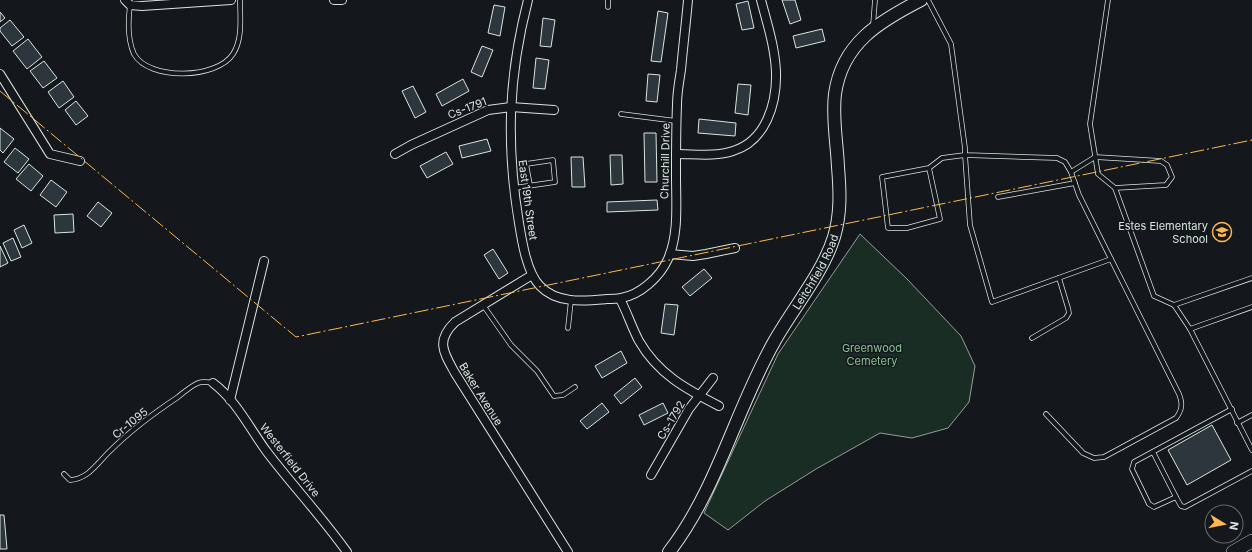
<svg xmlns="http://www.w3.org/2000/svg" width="1252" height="552" font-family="Inter,sans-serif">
  <rect width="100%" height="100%" fill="#14181c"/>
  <path fill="#1a2d24" stroke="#939e99" d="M860,234L907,279L961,336L975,366L969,402L948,428L912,438L880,433L816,469L765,501L728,530L704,513L778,354Z"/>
  <g fill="#2c363c" stroke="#d8e6dc">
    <path d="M782,0H795L801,20L790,24Z"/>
    <path d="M748,1L754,28L742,30L736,4Z"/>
    <path d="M494,5L505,7L500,36L488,33Z"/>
    <path d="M658,11L668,13L661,62L651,61Z"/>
    <path d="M0,12L5,18L0,22Z"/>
    <path d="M543,18L555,20L551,47L540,46Z"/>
    <path d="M10,20L24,37L12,46L0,31V28Z"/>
    <path d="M822,29L825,41L796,48L793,36Z"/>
    <path d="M28,39L42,57L27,69L13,51Z"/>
    <path d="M482,46L493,50L482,77L471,72Z"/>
    <path d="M536,58L549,60L545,89L533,88Z"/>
    <path d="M44,61L57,78L43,88L30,71Z"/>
    <path d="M648,74L660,75L657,102L646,101Z"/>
    <path d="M463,79L469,91L442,106L436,94Z"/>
    <path d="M63,81L74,97L59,108L48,92Z"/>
    <path d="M738,84L751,85L748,115L735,113Z"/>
    <path d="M413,86L426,112L415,118L402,91Z"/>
    <path d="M76,101L88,116L76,125L65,110Z"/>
    <path d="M699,119L736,123L735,136L698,133Z"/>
    <path d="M0,128L14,139L3,153L0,150Z"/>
    <path d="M644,133H656L657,182H645Z"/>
    <path d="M487,139L491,151L462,158L459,146Z"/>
    <path d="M15,148L29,159L18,173L4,162Z"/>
    <path d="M446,152L453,164L427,178L420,166Z"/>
    <path d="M610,155H622L623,184L611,185Z"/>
    <path d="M571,157H583L585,187H572Z"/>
    <path d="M29,164L43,176L31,191L16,179Z"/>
    <path d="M51,180L67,192L56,207L40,195Z"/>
    <path d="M657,200L658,210L607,212V202Z"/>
    <path d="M98,202L112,213L101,227L87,216Z"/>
    <path d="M73,214L74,232L55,233L54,215Z"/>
    <path d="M24,225L32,243L22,248L14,230Z"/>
    <path d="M13,238L21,257L11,261L3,243Z"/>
    <path d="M0,246L8,263L0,267Z"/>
    <path d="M493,249L508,273L499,279L484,255Z"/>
    <path d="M704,269L712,278L690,296L682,287Z"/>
    <path d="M665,304L678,305L674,335L661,333Z"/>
    <path d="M621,351L627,363L602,378L595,366Z"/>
    <path d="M635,378L642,387L621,404L614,395Z"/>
    <path d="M602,403L609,412L587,429L580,421Z"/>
    <path d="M663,403L668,413L644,425L639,415Z"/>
    <path d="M1212,425L1231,460L1187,485L1168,450Z"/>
    <path d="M0,515H4L7,549H0Z"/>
  </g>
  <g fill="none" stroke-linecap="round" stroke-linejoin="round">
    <defs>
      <g id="lane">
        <path d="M928,0L951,44L965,148V155L970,225L992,302L1111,259L1079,195L1071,172L1065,162L1057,158L965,155L942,158L929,168L882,177L888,228H907L940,219L929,168"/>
        <path d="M130,5C128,21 127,39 134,54C149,81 217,79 233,54C243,39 240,17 240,0"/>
        <path d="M608,7V0"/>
        <path d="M873,26L875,0"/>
        <path d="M621,114L676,121"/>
        <path d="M1071,172L1095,157L1161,161L1167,165L1172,177L1166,185L1115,188L1098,174L1090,124L1108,0"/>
        <path d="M514,188L555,182L553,160L526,164L530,185"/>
        <path d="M1115,188L1154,296L1174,305L1190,329L1252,450"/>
        <path d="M998,197L1075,183"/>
        <path d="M483,305L511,345L537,371L554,396L563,395L575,387"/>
        <path d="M1174,305L1252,278"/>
        <path d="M568,328L571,300"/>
        <path d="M1190,329L1252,307"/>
        <path d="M1032,338L1066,318L1069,313L1068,308L1059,278"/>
        <path d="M1232,409L1134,462L1132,469L1149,504L1154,507L1176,497L1181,506L1185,507L1252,471"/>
        <path d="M1046,414L1083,453L1094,458L1104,457L1176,418C1182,410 1183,404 1179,394L1111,259"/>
        <path d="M1237,423L1252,415"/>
        <path d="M1153,452L1176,497"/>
        <path d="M64,474L70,480C89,479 98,462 111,450C131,430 154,413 178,397C184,392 191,386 198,383C203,381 208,382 213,383"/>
      </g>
      <g id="street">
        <path d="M125,0L130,5L142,6L231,0"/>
        <path d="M334,0H342"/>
        <path d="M528,0C508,77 506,145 519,223C522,242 527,273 540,286C557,304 584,301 607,299C611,299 616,299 621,298C640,295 660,277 668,259C679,234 676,203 676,176C676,152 676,129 677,105C677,93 679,82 681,70C683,47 686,23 688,0"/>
        <path d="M0,74L50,154L80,161"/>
        <path d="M395,154L411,145L488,110L511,107L554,110"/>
        <path d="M676,154C695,154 715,157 733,151C766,141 777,103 776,72C775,47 767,23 761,0"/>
        <path d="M670,254L693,256L706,254L735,248"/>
        <path d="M532,275L455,322C435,341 444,353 455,373L568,552"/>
        <path d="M620,299C627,312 632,328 639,341C658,374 686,389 719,406"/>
        <path d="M213,383C236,400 250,429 267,452C293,486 322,517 347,552"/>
        <path d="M230,400L264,261"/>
        <path d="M651,475L689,409L713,378"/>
      </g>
      <g id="secondary">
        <path id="s1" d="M669,552C717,490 736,409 774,342C793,308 823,273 834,237C841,214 840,191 838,167C837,143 832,118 835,94C842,43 880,21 921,0"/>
      </g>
      <path id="primary" d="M1233,552L1252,541"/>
    </defs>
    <use href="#lane" stroke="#d8e6dc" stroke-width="5.5"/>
    <use href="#street" stroke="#d8e6dc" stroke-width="10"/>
    <use href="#secondary" stroke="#d8e6dc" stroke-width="14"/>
    <use href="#primary" stroke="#d8e6dc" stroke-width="14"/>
    <use href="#lane" stroke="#14181c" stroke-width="4"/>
    <use href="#street" stroke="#14181c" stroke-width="8"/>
    <use href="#secondary" stroke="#14181c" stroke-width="12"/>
    <use href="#primary" stroke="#14181c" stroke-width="13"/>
    <path stroke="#ffb74d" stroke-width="1" stroke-dasharray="14 3 2 3" stroke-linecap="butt" d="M0,91L296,337L1252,140"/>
  </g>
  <defs>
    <symbol id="school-ring" viewBox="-11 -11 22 22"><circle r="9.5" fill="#14181c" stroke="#ffb74d" stroke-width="1.5"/><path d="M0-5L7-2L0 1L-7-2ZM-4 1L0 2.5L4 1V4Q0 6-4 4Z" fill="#ffb74d"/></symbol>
  </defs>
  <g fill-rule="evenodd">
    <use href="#school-ring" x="1211" y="221" width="22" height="22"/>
  </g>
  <g text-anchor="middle" stroke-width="3" stroke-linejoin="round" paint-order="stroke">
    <g font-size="11" fill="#d8e6dc" stroke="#14181c">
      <text transform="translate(467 108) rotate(-21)" y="4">Cs-1791</text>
      <text transform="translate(665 161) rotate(-89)" y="4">Churchill Drive</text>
      <text transform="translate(528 200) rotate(82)" y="4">East 19th Street</text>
      <text dy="4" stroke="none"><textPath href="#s1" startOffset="317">Leitchfield Road</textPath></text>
      <text transform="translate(481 394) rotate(58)" y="4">Baker Avenue</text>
      <text transform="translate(671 420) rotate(-59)" y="4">Cs-1792</text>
      <text transform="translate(130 423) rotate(-39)" y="4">Cr-1095</text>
      <text transform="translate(290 460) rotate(52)" y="4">Westerfield Drive</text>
    </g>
    <g font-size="11" fill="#d8e6dc" stroke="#14181c" text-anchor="end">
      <text x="1208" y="230">Estes Elementary<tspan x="1208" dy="13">School</tspan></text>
    </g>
    <g font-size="11" fill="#8ac095" stroke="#14181c">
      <text x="872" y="352">Greenwood<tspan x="872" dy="13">Cemetery</tspan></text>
    </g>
  </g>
  <g transform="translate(1224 524) rotate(100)"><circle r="19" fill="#14181c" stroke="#626a69"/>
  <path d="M0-3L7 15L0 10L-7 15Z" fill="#ffb74d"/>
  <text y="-6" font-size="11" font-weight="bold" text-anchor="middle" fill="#d8e6dc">N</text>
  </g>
</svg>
